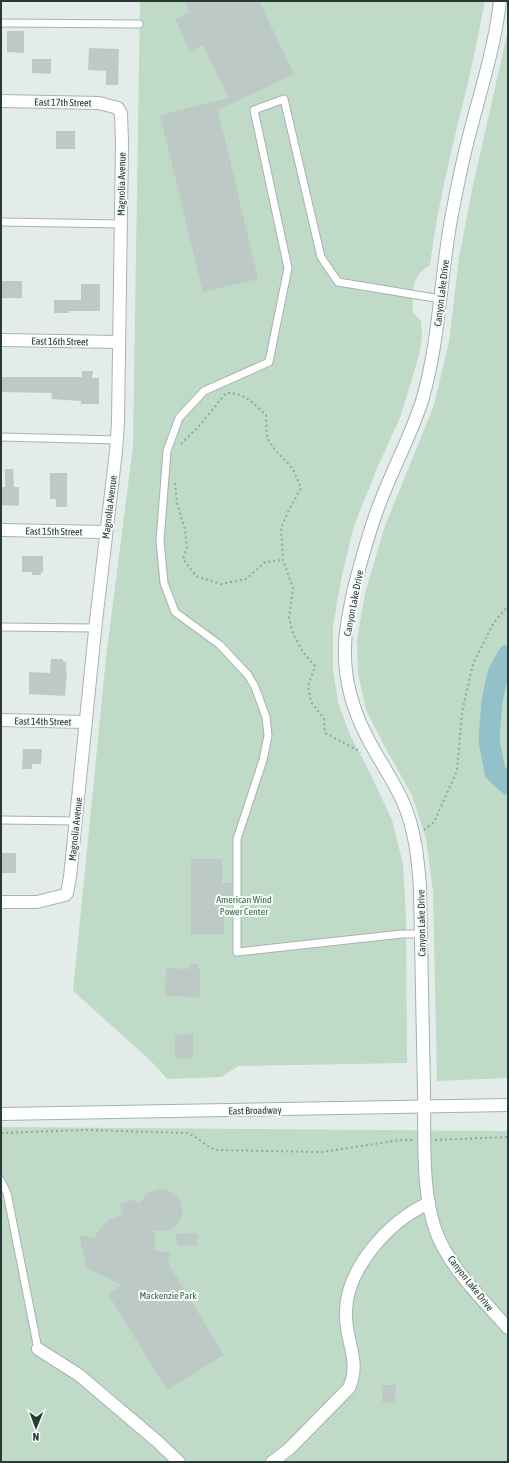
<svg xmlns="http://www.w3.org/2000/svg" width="509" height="1463" font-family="'Asap Condensed',sans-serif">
  <rect width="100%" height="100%" fill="#e4ece9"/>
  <g fill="#c0dac8">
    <path d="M140,1H485C478,35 472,69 463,103C450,156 437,210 430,265C411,276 412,293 413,312L421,321L422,336L419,356L400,418L378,466L354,526L342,575L333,626V669L338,702L350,735L370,773L392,820L403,864L406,917L407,1063L238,1066L222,1077L167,1079L150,1060L73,991L106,658L133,446Z"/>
    <path d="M508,30V1078L437,1081L433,891L426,839L412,795L386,749L366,710L358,673L357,640L365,593L385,526L434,405L449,342L459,258L472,190Z"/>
    <path d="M1,1127L508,1131V1462H1Z"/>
  </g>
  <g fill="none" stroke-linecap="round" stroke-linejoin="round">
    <path stroke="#93c1ca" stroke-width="21" d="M508,655L498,673L492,701L489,740L495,772L508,784"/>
  </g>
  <g fill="#bdc9c5">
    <path d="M185,1H259L294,74L218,110L258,279L203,292L160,115L229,98L203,45L190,51L175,19L190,12Z"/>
    <path d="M7,31H24V53L7,52Z"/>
    <path d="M89,48L119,49L118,85H106V71L88,70Z"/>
    <path d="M32,59H51V74L32,73Z"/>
    <rect x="56" y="131" width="19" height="18"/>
    <rect x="1" y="281" width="21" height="17"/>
    <path d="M81,284H100V311H69V313H54V300H81Z"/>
    <path d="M82,371H93L92,378H99V404H81V401L51,399L52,393L1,392V377H82Z"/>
    <path d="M5,469H13L14,487H19V506L1,505V487H5Z"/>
    <path d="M50,473H67V507H56V499H50Z"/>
    <path d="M22,556H43V572H41V575H32V572H22Z"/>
    <path d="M51,659H63V662H66V671H67L65,696L29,694V672L50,673Z"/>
    <path d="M23,749H42L41,764H32V769H22Z"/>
    <rect x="1" y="853" width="15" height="20"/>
    <path d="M191,859H222V883H232V896H224V934H191Z"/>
    <path d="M189,964H198V969H200V997L165,996L166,968L189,969Z"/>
    <path d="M193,1034V1058L175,1059V1035Z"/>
    <path d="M159,1189L166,1190L173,1193L178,1197L181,1204L182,1211L181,1218L175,1227L165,1231H154L156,1242L154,1250L170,1253L168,1263L224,1355L167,1390L108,1294L122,1285L87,1268L79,1235L94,1238L103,1225L110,1219L123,1214L120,1203L133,1200L140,1203L146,1195L152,1191Z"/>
    <path d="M197,1233V1245L177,1246L176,1234Z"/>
    <path d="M382,1385H396L395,1403L382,1402Z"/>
  </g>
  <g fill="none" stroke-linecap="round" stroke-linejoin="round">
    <defs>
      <g id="lane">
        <path d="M1,23L139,24"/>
        <path d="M1,222L121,224"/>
        <path d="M1,437L117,440"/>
        <path d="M1,627L96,628"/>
        <path d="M1,820L76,821"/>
        <path d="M421,934H402L237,952V839L263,760L268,736L266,717L255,687L248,675L220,645L175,612L164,583L160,541L167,451L179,418L204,391L269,362L288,268L254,110L284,99L321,257L338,282L441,299"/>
        <path d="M1,1181L7,1193L38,1349"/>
      </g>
      <g id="street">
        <path d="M1,101L99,103L118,108L121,114L122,142L118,423L116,451L96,621L70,877L67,893L65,895L37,902H1"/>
        <path d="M1,340L119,342"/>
        <path d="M1,530L106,532"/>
        <path d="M1,720L86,722"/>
        <path d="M38,1349L79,1375L158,1442L179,1462"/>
        <path d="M272,1462L289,1449L349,1388C361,1361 346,1343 346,1316C344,1270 389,1221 429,1203"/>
      </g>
      <g id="secondary">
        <path d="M500,1C495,47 480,92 469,136C462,162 457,188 452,214C440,276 440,340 422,401C410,438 391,472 378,508C368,535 361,561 354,588C350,608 345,628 345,648C344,679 353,710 367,737C378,759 393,779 403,802C415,829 418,859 420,888C421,956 423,1023 424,1091C425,1136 420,1202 441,1243C457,1275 484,1301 508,1328"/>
        <path d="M1,1114L508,1105"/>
      </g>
    </defs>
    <use href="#lane" stroke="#a7b3b0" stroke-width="9"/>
    <use href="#street" stroke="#a7b3b0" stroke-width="14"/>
    <use href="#secondary" stroke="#a1b3ad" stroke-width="14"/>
    <g stroke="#89aca1" stroke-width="2" stroke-dasharray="2 3" stroke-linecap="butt">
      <path d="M181,444L200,425L226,393C244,392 254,404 266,415L267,438L276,451L293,469L301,488L289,510L281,528L283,560L293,588L289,618L293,634L303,652L315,666L308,686L311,702L324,719L325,733L361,752"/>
      <path d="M175,483L177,503L185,530L187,548L183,559L196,576L221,584L246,579L265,562L283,560"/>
      <path d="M424,830L434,822L457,771L462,712L473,664L494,622L508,606"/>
      <path d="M1,1133L86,1130L187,1133C198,1137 205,1146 216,1150L321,1152L401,1140H413"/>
      <path d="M435,1140L508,1137"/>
    </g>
    <use href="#lane" stroke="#fff" stroke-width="7"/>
    <use href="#street" stroke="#fff" stroke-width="12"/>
    <use href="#secondary" stroke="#fff" stroke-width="12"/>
  </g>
  <g text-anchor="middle" stroke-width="4" stroke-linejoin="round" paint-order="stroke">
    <g font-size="10" fill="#263b36" stroke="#f5f9f7">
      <text transform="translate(63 102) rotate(1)" y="4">East 17th Street</text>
      <text transform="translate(121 184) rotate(-89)" y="4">Magnolia Avenue</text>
      <text transform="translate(441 293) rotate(-83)" y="4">Canyon Lake Drive</text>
      <text transform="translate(60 341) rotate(1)" y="4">East 16th Street</text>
      <text transform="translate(109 507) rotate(-83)" y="4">Magnolia Avenue</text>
      <text transform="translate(54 531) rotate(1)" y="4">East 15th Street</text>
      <text transform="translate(353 603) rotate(-79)" y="4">Canyon Lake Drive</text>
      <text transform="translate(43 721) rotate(1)" y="4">East 14th Street</text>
      <text transform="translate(75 829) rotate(-84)" y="4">Magnolia Avenue</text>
      <text transform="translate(421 923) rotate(-91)" y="4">Canyon Lake Drive</text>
      <text transform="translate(255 1110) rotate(-1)" y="4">East Broadway</text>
      <text transform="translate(471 1283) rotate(52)" y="4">Canyon Lake Drive</text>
    </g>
    <g font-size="10" fill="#356d4c" stroke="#f5f9f7">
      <text x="244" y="903">American Wind<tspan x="244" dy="12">Power Center</tspan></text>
      <text x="168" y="1299">Mackenzie Park</text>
    </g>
  </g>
  <rect width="509" height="1463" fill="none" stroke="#263b36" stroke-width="4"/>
  <g transform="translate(36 1427) rotate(181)" stroke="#f5f9f7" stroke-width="3" paint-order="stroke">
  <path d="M0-3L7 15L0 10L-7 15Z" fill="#263b36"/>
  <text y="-6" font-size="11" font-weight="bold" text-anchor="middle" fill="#263b36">N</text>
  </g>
</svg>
